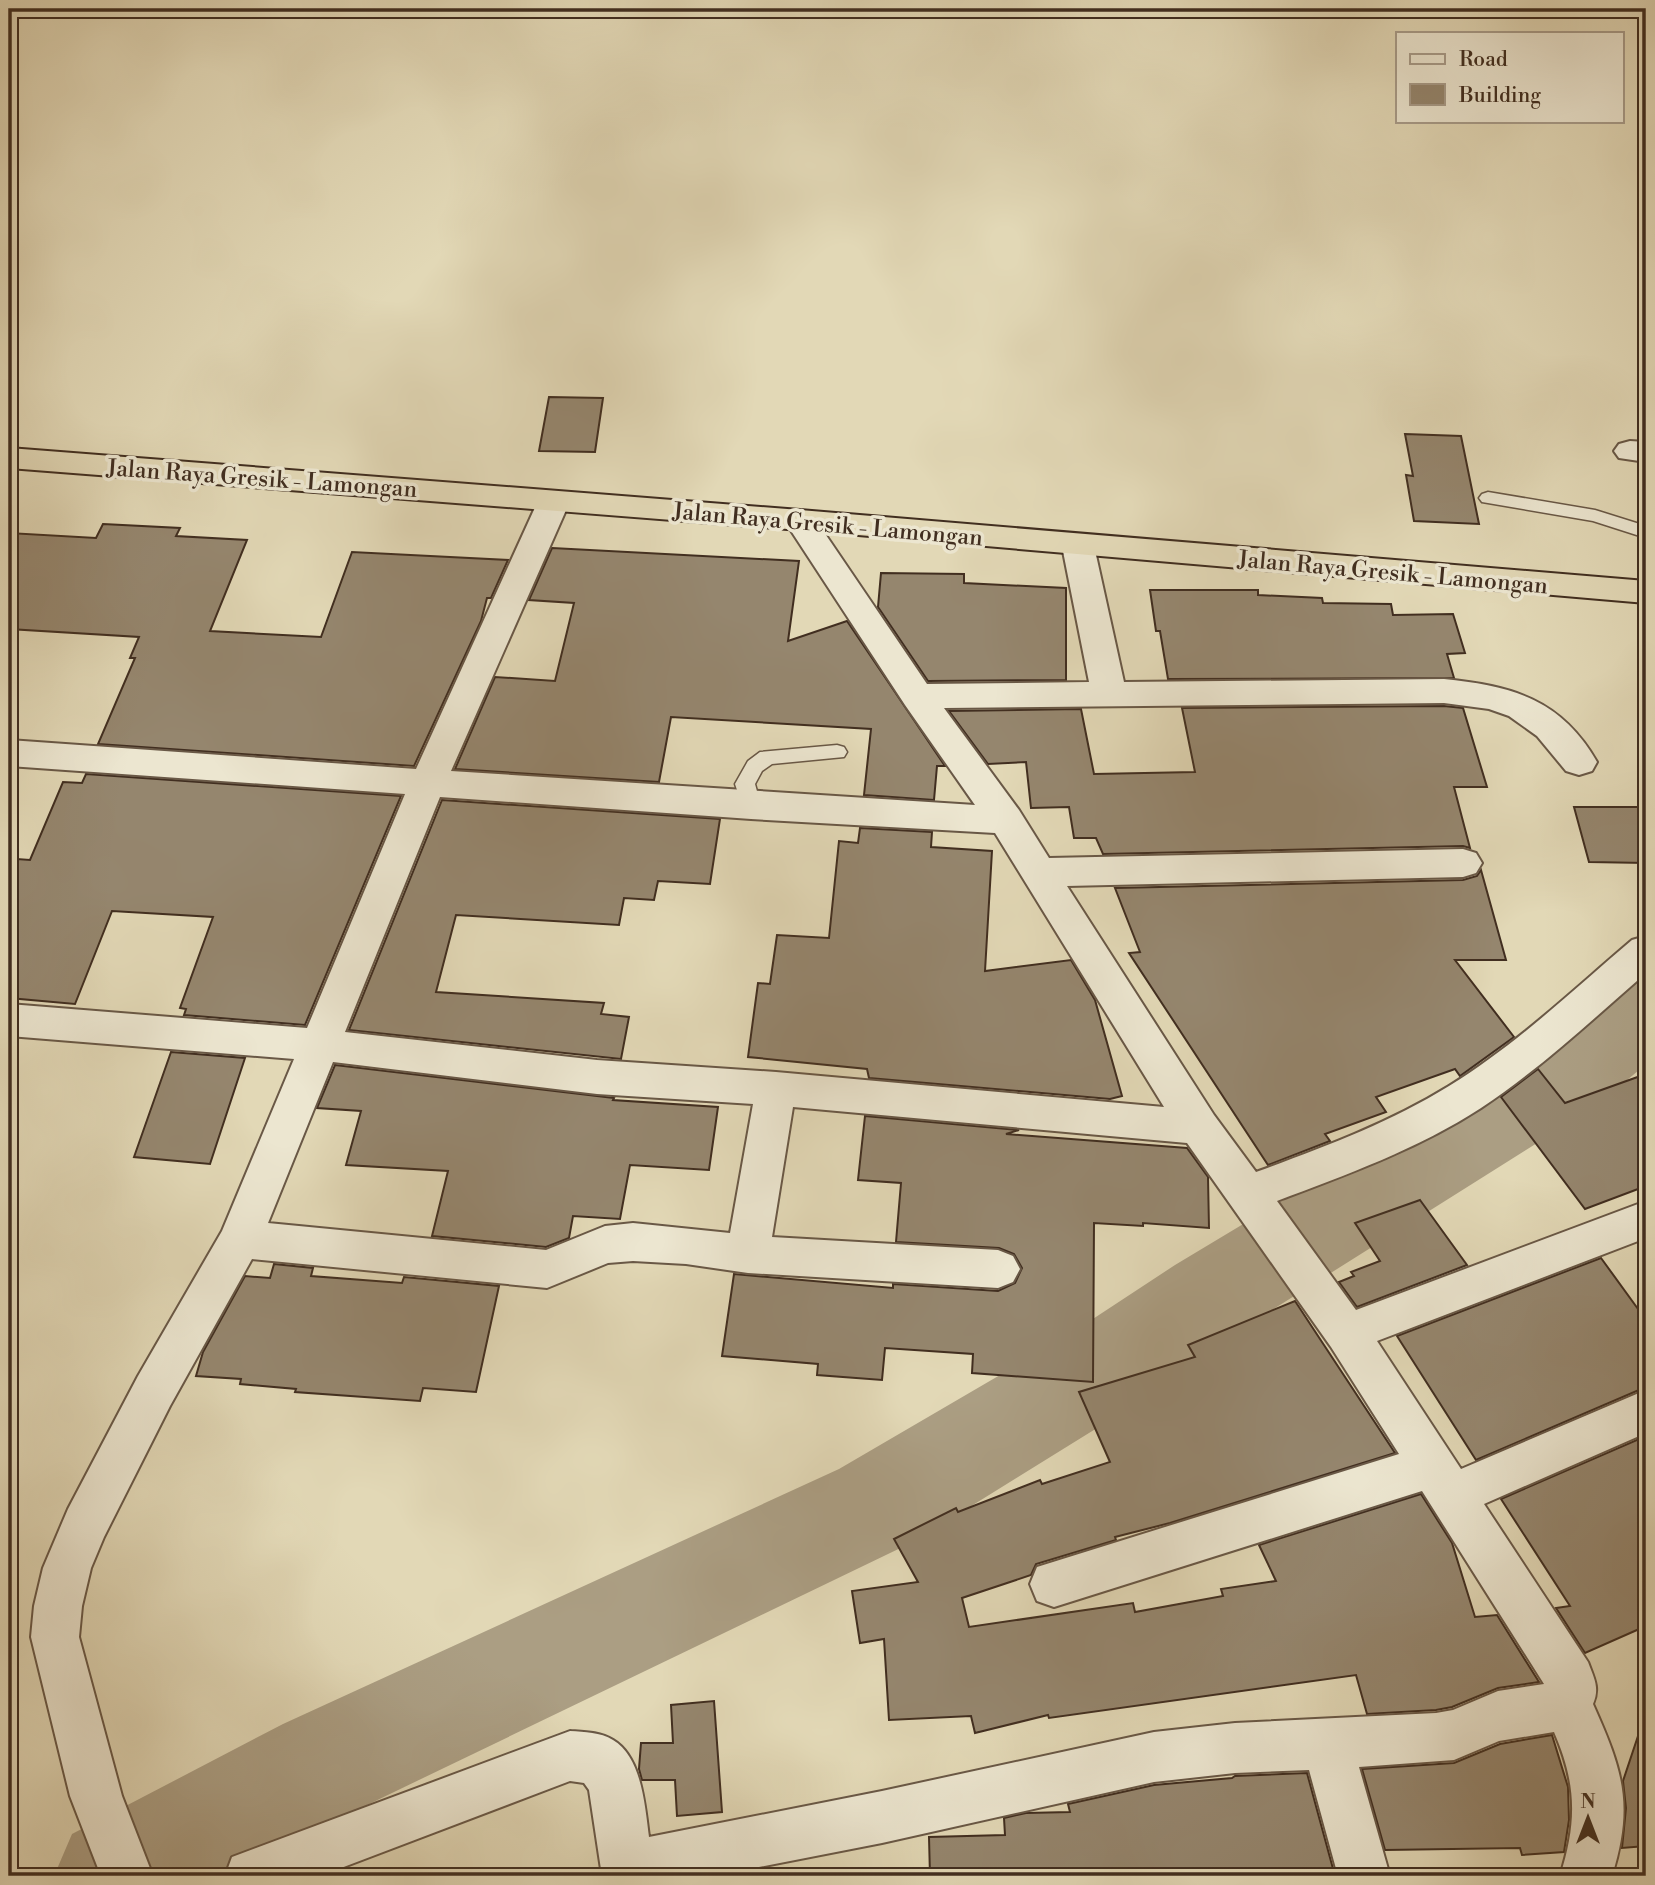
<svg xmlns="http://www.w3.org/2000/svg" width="1655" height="1885" font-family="'Libre Bodoni',serif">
  <rect width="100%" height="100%" fill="#e2d8b6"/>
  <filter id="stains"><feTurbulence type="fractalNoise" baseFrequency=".00286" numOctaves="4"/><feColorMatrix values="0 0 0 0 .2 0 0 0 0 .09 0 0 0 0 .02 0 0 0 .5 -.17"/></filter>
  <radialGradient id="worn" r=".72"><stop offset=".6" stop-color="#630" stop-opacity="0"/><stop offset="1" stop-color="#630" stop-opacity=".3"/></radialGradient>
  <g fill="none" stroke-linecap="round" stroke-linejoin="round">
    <path fill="#ab9e83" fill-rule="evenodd" d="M1646,977V1064L1599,1104L1245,1327L1139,1402L915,1541L365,1806L234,1876H54L72,1834L283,1724L839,1469L1067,1336L1175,1265L1533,1050L1614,988Z"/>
  </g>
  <g fill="#95866e" stroke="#412e20" stroke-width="2">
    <path d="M549,397L603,398L595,452L539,451Z"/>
    <path d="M1405,434L1461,436L1479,524L1414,521L1406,475L1413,476Z"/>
    <path d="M103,524L180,528L176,536L247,540L210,631L321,637L352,552L508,560L491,598H487L481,621L414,766L98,744L135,658H130L139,637L9,629V533L96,538Z"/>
    <path d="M552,548L799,561L788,641L847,621L945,766H937L934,800L864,795L871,729L671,717L659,782L455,769L495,677L555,681L574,603L529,600Z"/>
    <path d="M881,573L964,574V583L1066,588V680L928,681L878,607Z"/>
    <path d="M1150,590H1258V595L1322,598L1323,603L1391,604L1393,615L1453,614L1465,653L1447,654L1454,678L1168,679L1160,631H1156Z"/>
    <path d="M1444,706L1463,708L1487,787H1454L1470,848L1463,846L1103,854L1096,838H1074L1069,807L1031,808L1026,762L988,764L949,711L1081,709L1094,774L1195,772L1182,708Z"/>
    <path d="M86,774L401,796L305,1025L184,1015L186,1009L180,1008L213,917L112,911L75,1004L9,998V876L17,859L30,860L63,782L82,783Z"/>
    <path d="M442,800L720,819L710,884L658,881L654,900L624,898L619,925L456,915L436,992L604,1003L601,1014L629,1017L621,1059L349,1030Z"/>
    <path d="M1574,807H1646V863L1589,862Z"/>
    <path d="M860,828L932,832L931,847L992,851L985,971L1071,960L1095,1000L1122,1096L1110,1099L869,1078L867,1069L748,1057L758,983L770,984L777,935L829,938L839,841L858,843Z"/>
    <path d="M1481,870L1506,960H1455L1514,1037L1460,1076L1455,1069L1376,1097L1386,1112L1325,1134L1330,1141L1268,1165L1129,953L1140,952L1115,888L1463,880L1477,876Z"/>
    <path d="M171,1052L245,1058L210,1164L134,1157Z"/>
    <path d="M335,1065L614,1098L613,1100L718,1107L709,1170L630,1165L620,1219L573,1216L569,1238L546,1247L432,1236L448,1171L346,1165L361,1111L317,1108Z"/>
    <path d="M1538,1069L1565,1103L1646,1074V1186L1585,1209L1501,1097Z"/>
    <path d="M865,1116L1019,1130L1006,1134L1187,1148L1208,1177L1209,1228L1143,1223V1226L1094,1223L1093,1382L972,1373L973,1354L885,1348L882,1380L817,1375L818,1364L722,1356L734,1274L893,1288V1284L998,1291L1015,1283L1022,1268L1014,1254L999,1248L896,1242L901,1183L858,1180Z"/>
    <path d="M1420,1200L1467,1265L1357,1307L1339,1282L1354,1276L1351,1272L1380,1261L1355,1223Z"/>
    <path d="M1601,1258L1646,1320V1387L1476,1460L1397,1336Z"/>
    <path d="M274,1264L313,1268L311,1276L402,1283L404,1277L499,1286L476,1392L423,1388L420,1401L295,1392L296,1389L240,1384L241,1379L196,1376L203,1352L245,1276L270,1278Z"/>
    <path d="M1295,1301L1395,1453L1170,1523L1115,1537L1116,1540L1036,1564L1031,1575L962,1598L969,1627L1133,1603L1135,1612L1223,1596L1221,1589L1276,1581L1259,1545L1421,1494L1452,1543L1475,1617L1497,1615L1539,1682L1498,1688L1452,1707L1436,1710L1367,1714L1356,1675L1049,1718L1048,1715L975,1733L971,1716L889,1720L884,1639L860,1643L852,1591L918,1582L894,1539L956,1508L958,1512L1040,1480L1042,1484L1110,1462L1079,1392L1195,1357L1188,1345Z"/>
    <path d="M1646,1436V1626L1585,1653L1556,1608L1570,1606L1501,1499Z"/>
    <path d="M714,1701L722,1812L677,1816L675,1780H642L639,1769L641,1743H673L671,1705Z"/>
    <path d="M1639,1733L1646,1734V1846L1622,1848L1626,1808L1623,1781Z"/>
    <path d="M1552,1735L1568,1787L1569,1820L1564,1852L1522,1855L1520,1848L1385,1850L1362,1769L1454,1763L1500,1744Z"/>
    <path d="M1307,1773L1335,1876H930L929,1837L1005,1835L1004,1818L1026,1813L1070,1812L1068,1804L1154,1785L1232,1778L1235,1776Z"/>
  </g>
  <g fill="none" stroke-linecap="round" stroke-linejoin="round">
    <defs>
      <g id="lane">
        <path d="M1488,492L1595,510L1646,526V538L1593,521L1482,502L1479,498L1482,494Z"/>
        <path d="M837,745L844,747L847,752L844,757L772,764L762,771L755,784L761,806L758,811L751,813L744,811L735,784L748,761L760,752Z"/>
      </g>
      <g id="street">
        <path d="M1630,441L1646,442V462L1619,458L1614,451L1619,444Z"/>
        <path d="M554,491L565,494L570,501L451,771L975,805L905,705L784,520L789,513L800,510L811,513L927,684L1089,682L1062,546L1066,538L1078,535L1090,538L1094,546L1124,682L1444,679C1512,686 1561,699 1597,762L1592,771L1579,775L1566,771L1537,736L1509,716L1489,709L1444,703L944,708L1019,810L1049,858L1463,849L1476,853L1482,863L1476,873L1463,877L1067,886L1214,1115L1256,1172C1322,1148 1389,1123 1449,1086C1516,1045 1573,990 1632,940L1646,936V973C1592,1020 1540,1069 1481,1108C1418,1149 1346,1175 1277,1201L1356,1310L1646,1201V1238L1377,1341L1461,1469L1646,1390V1433L1484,1504L1588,1662C1594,1678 1600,1688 1593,1704C1623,1771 1634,1805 1612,1876H1560C1577,1822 1577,1785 1554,1732L1499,1741L1454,1760L1359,1767L1390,1876H1338L1309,1770L1235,1773L1154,1782L882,1843L713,1876H602L589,1790L584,1783L570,1781L320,1876H225L232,1857L570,1731C585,1732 600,1732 613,1740C642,1757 645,1807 649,1837L882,1791L1154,1732L1235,1723L1436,1713L1453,1710L1498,1691L1544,1684L1422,1491L1054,1607L1037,1601L1030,1584L1037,1567L1399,1454L1331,1347L1187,1143L793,1107L772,1237L998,1250L1013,1256L1020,1269L1013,1282L998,1288L748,1273L686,1264L633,1261L608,1263L547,1288L252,1259L170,1406L104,1537L91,1568L82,1606L79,1637L122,1796L153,1876H101L70,1796L31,1637L34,1606L43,1568L68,1509L138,1376L222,1231L294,1059L9,1036V1004L307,1028L405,794L9,766V740L416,769L538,501L543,494ZM440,797L751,819L995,833L1164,1107L776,1072L597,1060L345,1032ZM333,1062L597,1094L753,1104L730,1233L633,1223L605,1226L546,1250L268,1223Z"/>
      </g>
      <path id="highway" d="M9,448L800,510L1646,581V603L800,530L9,468Z"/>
    </defs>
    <use href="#lane" stroke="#695846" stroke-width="3"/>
    <use href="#street" stroke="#695846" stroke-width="4"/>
    <use href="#highway" stroke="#412e20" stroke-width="4"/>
    <use href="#lane" fill="#ece6d0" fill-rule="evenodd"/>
    <use href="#street" fill="#ece6d0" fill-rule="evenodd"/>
    <use href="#highway" fill="#e2d8b6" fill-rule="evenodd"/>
  </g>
  <g text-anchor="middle" stroke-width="7" stroke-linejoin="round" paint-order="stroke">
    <g font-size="23" fill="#412e20" stroke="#ece6d0">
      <text transform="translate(262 478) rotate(4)" y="8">Jalan Raya Gresik - Lamongan</text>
      <text transform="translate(828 524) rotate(5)" y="8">Jalan Raya Gresik - Lamongan</text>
      <text transform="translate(1393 572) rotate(5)" y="8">Jalan Raya Gresik - Lamongan</text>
    </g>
  </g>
  <rect width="1655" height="1885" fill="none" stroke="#e2d8b6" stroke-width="35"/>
  <rect x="10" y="10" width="1634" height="1864" fill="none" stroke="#412e20" stroke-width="3.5"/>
  <rect x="18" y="18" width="1620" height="1850" fill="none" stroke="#412e20" stroke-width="2"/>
  <rect x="1396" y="32" width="228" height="91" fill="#ece6d0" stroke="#a89c8a" stroke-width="2"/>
  <rect x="1410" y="54" width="35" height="10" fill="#ece6d0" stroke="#a89c8a" stroke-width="2"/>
  <text x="1459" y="66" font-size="21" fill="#412e20">Road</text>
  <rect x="1410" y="84" width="35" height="21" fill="#95866e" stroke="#a89c8a" stroke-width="2"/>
  <text x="1459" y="102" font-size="21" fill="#412e20">Building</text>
  <g transform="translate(1588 1818)" stroke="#ece6d0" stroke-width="5" paint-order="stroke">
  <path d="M0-5L12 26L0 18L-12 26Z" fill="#412e20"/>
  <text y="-10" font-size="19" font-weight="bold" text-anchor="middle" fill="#412e20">N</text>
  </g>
  <rect width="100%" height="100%" filter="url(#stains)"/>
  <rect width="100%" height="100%" fill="url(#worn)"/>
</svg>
